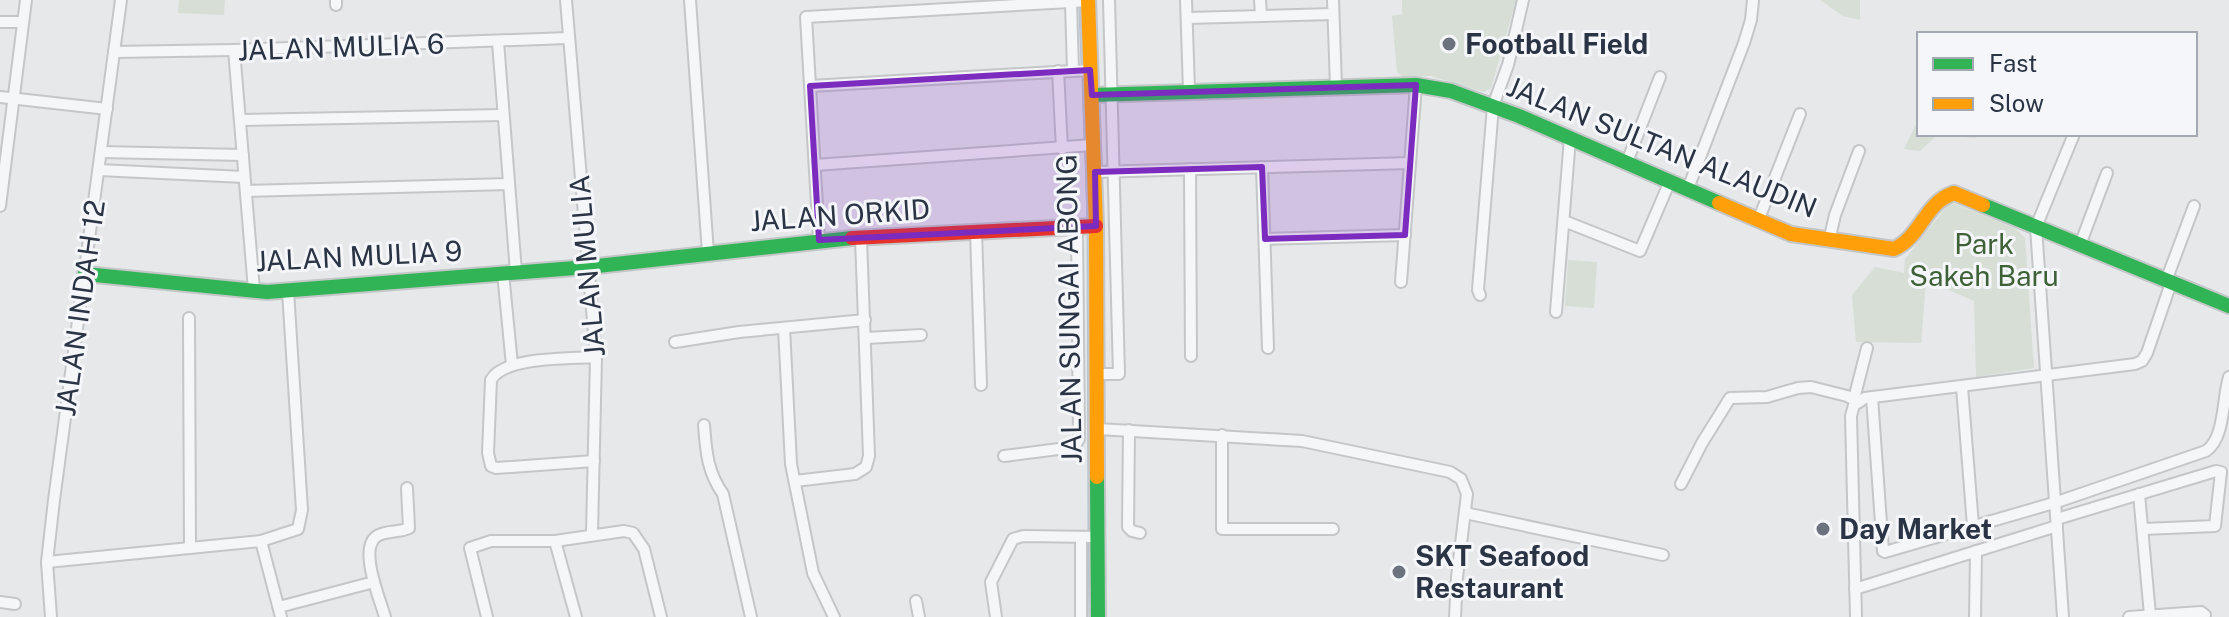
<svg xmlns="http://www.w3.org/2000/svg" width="2229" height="617" font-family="'Public Sans',sans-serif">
  <rect width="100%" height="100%" fill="#e6e8ea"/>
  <g fill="#d6ded6">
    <path d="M179,0H225L224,15L178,13Z"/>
    <path d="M1402,0H1516L1491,88L1484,92L1431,76L1403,77L1397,72L1392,16L1402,14Z"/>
    <path d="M1820,0H1860V20L1843,16Z"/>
    <path d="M1919,118V134H1978L1976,138L1937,135L1920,151L1904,149Z"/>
    <path d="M1950,202L2015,228L2025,238L2034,368L1976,377L1974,301L1926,280L1921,343L1856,342L1852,295L1875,267L1904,273L1905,259Z"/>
    <path d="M1568,260L1597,262L1594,308L1565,306Z"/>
  </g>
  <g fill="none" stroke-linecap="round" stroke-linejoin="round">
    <g stroke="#b4c4d5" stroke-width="3">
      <path d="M1080,10L1082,65"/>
      <path d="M1083,78L1085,140"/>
      <path d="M1086,153L1088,222"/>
      <path d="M1088,236L1089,532"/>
      <path d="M1089,542L1090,617"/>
    </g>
    <defs>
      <g id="street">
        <path d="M336,0V5"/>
        <path d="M566,0L596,357L592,533"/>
        <path d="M690,0L708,253"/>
        <path d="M1186,0L1189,90"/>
        <path d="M1260,0L1261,15"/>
        <path d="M1333,0L1336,87"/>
        <path d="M1071,2L1073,71"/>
        <path d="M1187,18L1333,14"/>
        <path d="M0,22H23"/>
        <path d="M498,42L516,272"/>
        <path d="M234,50L254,290"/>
        <path d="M114,52L234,50L568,38"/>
        <path d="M1058,71L1062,149"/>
        <path d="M810,86L1090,70"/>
        <path d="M0,97L107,109"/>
        <path d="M240,120L503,115"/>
        <path d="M101,152L243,155"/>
        <path d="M1627,162L1660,77"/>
        <path d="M815,165L1093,145"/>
        <path d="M1262,167L1268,348"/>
        <path d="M1190,169L1191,356"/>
        <path d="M99,170L244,177"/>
        <path d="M1095,172L1410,163"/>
        <path d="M246,191L509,184"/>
        <path d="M1687,191L1744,43L1751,20L1753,0"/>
        <path d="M0,206L26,0"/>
        <path d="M1564,221L1640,251L1670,181"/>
        <path d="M1758,221L1800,114"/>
        <path d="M976,231L981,385"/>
        <path d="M1265,239L1405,235"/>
        <path d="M819,240L806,17L1088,1"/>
        <path d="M1829,241L1835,215L1859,151"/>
        <path d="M2080,245L2107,173"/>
        <path d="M503,273L512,365"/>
        <path d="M2166,281L2194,206"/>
        <path d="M1401,282L1416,85"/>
        <path d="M1480,295L1478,290L1493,106L1508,65L1523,0"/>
        <path d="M1556,312L1570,138"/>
        <path d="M189,318L190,548"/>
        <path d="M784,328L791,464L813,573L834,617"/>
        <path d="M866,338L921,335"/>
        <path d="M675,342L739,332L865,320"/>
        <path d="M1098,374H1119L1109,0"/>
        <path d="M1962,387L1973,526"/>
        <path d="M1872,397L1883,551L1885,552L2057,502L2206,451C2225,438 2222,401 2229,377"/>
        <path d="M1854,399L1867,348"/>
        <path d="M704,425C706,451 707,471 723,494L751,617"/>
        <path d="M1098,429L1302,441L1450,472L1461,479L1467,494L1457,577L1455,617"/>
        <path d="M1129,430L1128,527L1132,531L1140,533"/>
        <path d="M1222,435V529H1333"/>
        <path d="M1004,456L1074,447L1079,439L1077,226"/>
        <path d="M594,461L496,468L491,466L488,453L491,380C504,356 571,359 596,357"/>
        <path d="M795,481L855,474L866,467L869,456L861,239"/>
        <path d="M1681,484L1702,443L1730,398L1767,397L1798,388L1811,387L1847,396L1859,402"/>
        <path d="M2139,494L2150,615"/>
        <path d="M1465,513L1663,555"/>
        <path d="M2057,519L2216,471L2221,472L2215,526L2143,529"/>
        <path d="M261,541L281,617"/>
        <path d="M555,541L576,617"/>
        <path d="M47,562L261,541L298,529L302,510L288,291"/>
        <path d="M1855,589L2057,526"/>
        <path d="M916,601L919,617"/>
        <path d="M0,602L15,604"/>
        <path d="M279,607L374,582"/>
        <path d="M51,617L47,562L54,500L121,0"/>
        <path d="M385,617C380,599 358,548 377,536C387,530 399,533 409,528L407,488"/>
        <path d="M487,617L470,548L491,541H555L624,531L633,533L644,549L661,617"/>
        <path d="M996,617L991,582L1013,539L1023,536L1097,537"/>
        <path d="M1081,617V537"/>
        <path d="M1856,617L1851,416L1854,405L1865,398L2135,364L2142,361L2147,353L2171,283"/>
        <path d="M1975,617L1976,551"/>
        <path d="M2063,617L2036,227L2074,134"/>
        <path d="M2129,617L2201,612L2205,615"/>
      </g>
      <g id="fast">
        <path d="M1092,95L1416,85L1451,91L1519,116L1719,203"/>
        <path d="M1983,205L2229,306"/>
        <path d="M85,274L267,292L588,267L852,238"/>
        <path d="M1097,477L1098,617"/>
      </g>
      <g id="slow">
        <path d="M1088,0L1096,226L1097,477"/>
        <path d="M1719,203L1791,234L1894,249C1922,236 1924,203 1954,193L1983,205"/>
      </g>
      <path id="jam" d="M852,238L1096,226"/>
    </defs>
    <use href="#street" stroke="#c4c6c8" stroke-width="14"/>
    <use href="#fast" stroke="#c4c6c8" stroke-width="18"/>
    <use href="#slow" stroke="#c4c6c8" stroke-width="18"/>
    <use href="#jam" stroke="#c4c6c8" stroke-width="18"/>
    <use href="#street" stroke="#f5f6f7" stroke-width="10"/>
    <use href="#fast" stroke="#30b455" stroke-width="14"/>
    <use href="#slow" stroke="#ff9f0a" stroke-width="14"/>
    <use href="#jam" stroke="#e5322d" stroke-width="14"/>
  </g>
  <path fill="#7b2cbf" fill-opacity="0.2" stroke="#7b2cbf" stroke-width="6" stroke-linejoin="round" d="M1090,70L1092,95L1416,85L1405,235L1265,239L1262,167L1095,172L1096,226L819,240L810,86Z"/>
  <g fill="#6c737f" stroke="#f4f6f9" stroke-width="3">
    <circle cx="1449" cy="44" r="8"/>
    <circle cx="1823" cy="529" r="8"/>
    <circle cx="1399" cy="572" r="8"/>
  </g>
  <g text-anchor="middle" stroke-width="6" stroke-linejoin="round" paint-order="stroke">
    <g font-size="28" font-weight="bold" fill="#2b3445" stroke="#f4f6f9" text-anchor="start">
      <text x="1465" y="54">Football Field</text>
      <text x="1839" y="539">Day Market</text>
      <text x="1415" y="566">SKT Seafood<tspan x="1415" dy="32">Restaurant</tspan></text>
    </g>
    <g font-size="28" fill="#2b3445" stroke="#f4f6f9">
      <text transform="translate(341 47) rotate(-2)" y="10">JALAN MULIA 6</text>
      <text transform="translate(1662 147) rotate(22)" y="10">JALAN SULTAN ALAUDIN</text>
      <text transform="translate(840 215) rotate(-4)" y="10">JALAN ORKID</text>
      <text transform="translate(359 256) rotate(-3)" y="10">JALAN MULIA 9</text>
      <text transform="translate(587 266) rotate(-95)" y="10">JALAN MULIA</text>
      <text transform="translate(80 308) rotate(-82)" y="10">JALAN INDAH 12</text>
      <text transform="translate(1069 309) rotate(-91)" y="10">JALAN SUNGAI ABONG</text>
    </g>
    <g font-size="28" fill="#3f6138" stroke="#f4f6f9">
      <text x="1984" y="254">Park<tspan x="1984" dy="32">Sakeh Baru</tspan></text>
    </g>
  </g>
  <rect x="1917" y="32" width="280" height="104" fill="#f4f6f9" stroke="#a4a8b1" stroke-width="2"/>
  <rect x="1933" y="58" width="40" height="12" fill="#30b455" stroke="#a4a8b1" stroke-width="2"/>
  <text x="1989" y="72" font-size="24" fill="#2b3445">Fast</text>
  <rect x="1933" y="98" width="40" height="12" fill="#ff9f0a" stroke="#a4a8b1" stroke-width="2"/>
  <text x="1989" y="112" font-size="24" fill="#2b3445">Slow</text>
</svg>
